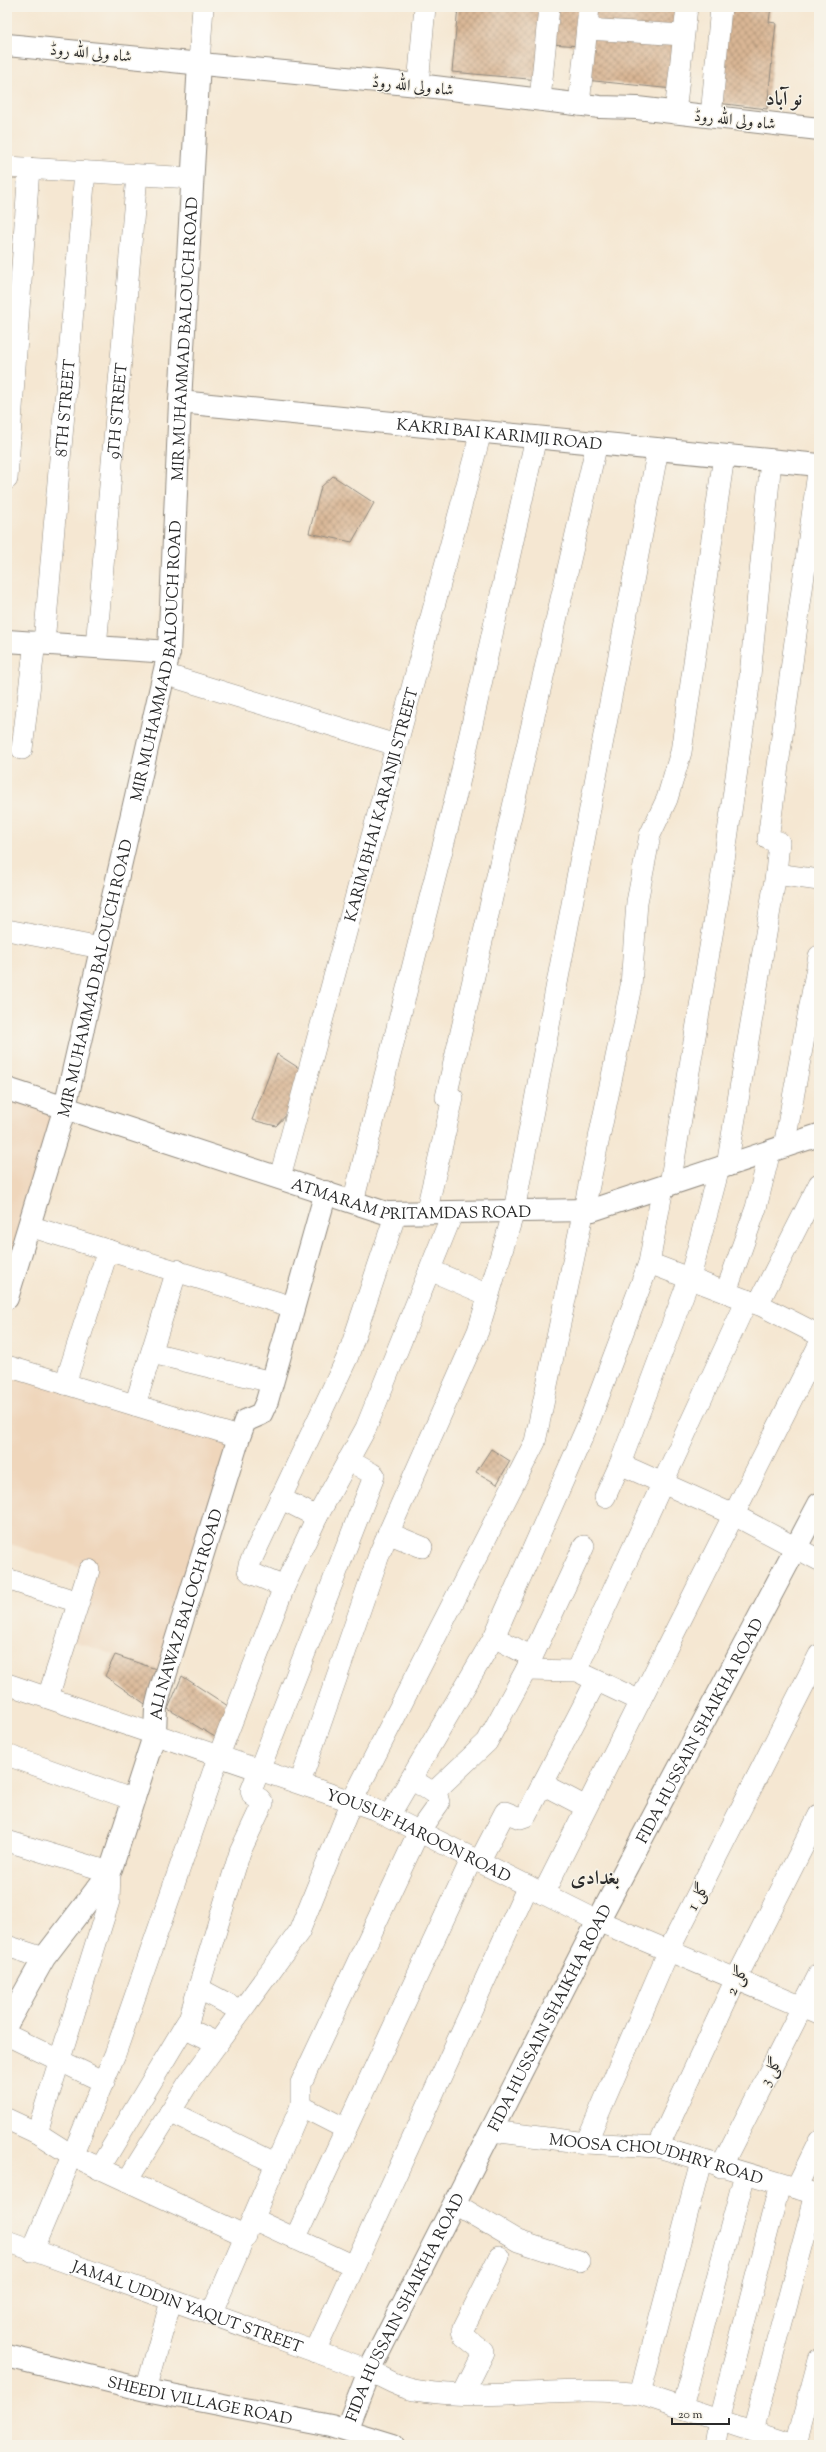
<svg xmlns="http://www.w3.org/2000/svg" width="826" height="2452" font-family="'Sorts Mill Goudy',Amiri,serif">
  <defs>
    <pattern id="building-cross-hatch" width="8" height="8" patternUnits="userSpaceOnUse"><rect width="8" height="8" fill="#d9b694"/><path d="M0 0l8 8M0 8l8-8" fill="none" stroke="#b09479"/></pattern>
  </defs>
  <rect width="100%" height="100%" fill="#f7f3e8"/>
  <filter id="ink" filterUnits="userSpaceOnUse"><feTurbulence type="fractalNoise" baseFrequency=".025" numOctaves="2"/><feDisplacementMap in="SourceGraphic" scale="8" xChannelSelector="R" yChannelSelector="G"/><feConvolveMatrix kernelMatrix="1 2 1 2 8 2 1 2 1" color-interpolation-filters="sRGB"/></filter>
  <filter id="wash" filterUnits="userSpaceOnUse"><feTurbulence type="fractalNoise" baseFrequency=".012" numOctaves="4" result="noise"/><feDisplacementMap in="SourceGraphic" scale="16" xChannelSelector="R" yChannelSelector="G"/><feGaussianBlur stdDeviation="0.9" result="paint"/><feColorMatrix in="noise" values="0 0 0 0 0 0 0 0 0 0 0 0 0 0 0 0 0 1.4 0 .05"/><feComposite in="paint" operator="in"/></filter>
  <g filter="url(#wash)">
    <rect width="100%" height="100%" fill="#f5e7d2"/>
    <g fill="#efd6bb">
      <path d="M7,1089L65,1107L7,1298Z"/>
      <path d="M7,1366L239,1437L159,1670L67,1639L89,1570L7,1543Z"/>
    </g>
    <g id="blocks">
      <g fill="url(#building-cross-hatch)">
        <path d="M458,7H545L539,80L452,72Z"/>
        <path d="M553,7H585L581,46L550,44Z"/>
        <path d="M593,7H683L681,33L591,26Z"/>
        <path d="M726,7H771L769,22L776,23L767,109L717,103Z"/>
        <path d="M591,34L678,40L673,89L585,80Z"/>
        <path d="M333,476L374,503L352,542L309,533L321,487Z"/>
        <path d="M277,1054L302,1070L291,1110L276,1126L252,1120Z"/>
        <path d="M491,1449L510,1461L497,1484L476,1472Z"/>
        <path d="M115,1655L159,1670L148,1706L105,1676Z"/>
        <path d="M182,1676L231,1708L220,1740L168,1709Z"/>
      </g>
    </g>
  </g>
  <g filter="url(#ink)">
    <use href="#blocks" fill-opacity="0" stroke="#90897e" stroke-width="1"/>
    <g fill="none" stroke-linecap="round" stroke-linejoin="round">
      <defs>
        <g id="street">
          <path d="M587,29L683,35"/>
          <path d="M199,62L203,7"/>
          <path d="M418,85L425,7"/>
          <path d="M540,100L549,7"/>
          <path d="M579,105L589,7"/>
          <path d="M675,113L687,7"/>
          <path d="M711,117L721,7"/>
          <path d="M7,167L192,178"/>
          <path d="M7,479L29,168"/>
          <path id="s1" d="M44,643L85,172"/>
          <path id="s2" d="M96,647L137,175"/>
          <path d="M164,674L396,745"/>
          <path d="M22,749L35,642"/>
          <path d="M776,874L819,880"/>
          <path d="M7,930L101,948"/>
          <path d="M784,1147L819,956"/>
          <path d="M727,1166L776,874L779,842L768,839L819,465"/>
          <path id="s3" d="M280,1177L481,432"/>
          <path d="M670,1184L720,888L749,686L771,460"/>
          <path d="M353,1202L459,783L536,437"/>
          <path d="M426,1213L453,1098L446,1097L597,443"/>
          <path d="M29,1226L293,1307"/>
          <path d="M649,1263L762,1306L819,1335"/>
          <path d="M430,1270L488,1295"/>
          <path d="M726,1292L756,1208L770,1151"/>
          <path d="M758,1304L819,1184"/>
          <path d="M152,1353L272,1382"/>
          <path d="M7,1366L239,1437"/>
          <path d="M65,1384L108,1250"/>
          <path d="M135,1405L177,1270"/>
          <path d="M620,1464L734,1515L819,1560"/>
          <path d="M605,1497L620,1464L691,1274L719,1168"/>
          <path d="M280,1498L317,1517"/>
          <path d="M388,1533L422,1547"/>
          <path d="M7,1579L78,1602"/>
          <path d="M284,1587L251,1573L248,1570L249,1565L348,1356L396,1213"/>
          <path d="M494,1637L532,1657"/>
          <path d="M526,1670L576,1671L747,1300"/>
          <path d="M583,1674L640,1701"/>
          <path id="s4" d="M7,1684L374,1809L598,1921L819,2014"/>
          <path d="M48,1697L89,1570"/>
          <path d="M7,1755L134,1800"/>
          <path d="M300,1783L380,1552L478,1331L514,1211L658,449"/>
          <path d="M542,1784L586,1807"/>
          <path d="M433,1793L487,1742L526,1670L584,1546"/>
          <path d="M389,1816L494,1637L589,1422L649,1263L663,1187"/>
          <path d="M7,1841L110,1872L109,1901L37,2133"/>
          <path d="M479,1862L505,1812L520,1818L526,1816L596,1681"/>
          <path d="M543,1894L819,1345"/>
          <path d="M7,1946L44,1958"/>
          <path d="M198,1988L241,2011"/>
          <path d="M184,2027L217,2043"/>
          <path d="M7,2035L104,2082"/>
          <path d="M301,2106L346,2129"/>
          <path d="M170,2112L277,2164"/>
          <path d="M7,2119L37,2133L73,2156L246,2236"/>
          <path id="s5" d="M492,2131L586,2143L658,2147L819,2195"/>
          <path d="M586,2143L669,1950L819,1655"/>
          <path d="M658,2147L736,1979L819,1815"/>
          <path d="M721,2167L819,1974"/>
          <path d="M99,2169L189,2019L240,1852L263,1803L260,1799L253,1796L251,1791L373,1479L374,1475L371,1473L348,1460"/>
          <path d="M127,2181L187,2085L299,1932L352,1801L535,1442L631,986L637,902L650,835L667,799L681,752L724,456"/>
          <path d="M796,2188L819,2141"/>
          <path d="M455,2204L518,2241L579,2261"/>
          <path d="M253,2219L354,2266"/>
          <path d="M295,2239L472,1858"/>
          <path id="s6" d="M7,2241L369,2371C383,2377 399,2388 414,2390C489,2403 565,2384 640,2394L794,2445"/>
          <path d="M32,2251L115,2054L219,1755L284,1587L317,1517L366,1428L453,1212"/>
          <path d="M211,2315L301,2106V2083L419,1831L439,1803L437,1795L411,1779"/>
          <path d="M315,2352L528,1886"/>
          <path d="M146,2390L171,2301"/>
          <path d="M463,2394L484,2352L464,2336L462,2331L499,2257"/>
          <path d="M640,2394L701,2161"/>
          <path d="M682,2407L745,2174"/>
          <path d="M753,2431L816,2194"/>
          <path d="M715,2445L719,2420L780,2184"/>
          <path d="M796,2445L819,2359"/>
        </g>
        <g id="secondary">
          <path d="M7,45L418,85L600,107L637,108L819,129"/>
          <path id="s7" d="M180,402L819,465"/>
          <path d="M7,641L169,652"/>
          <path id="s8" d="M7,1089L386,1213L592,1210L819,1135"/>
          <path id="s9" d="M7,1298L65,1107L169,652L180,402L199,62"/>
          <path id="s10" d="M7,2024L44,1958L110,1872L155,1733L156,1708L160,1692L239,1437L245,1421L261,1414L267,1401L326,1192"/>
          <path id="s11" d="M7,2356L146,2390L331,2426L393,2445"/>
          <path id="s12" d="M346,2430L369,2371L598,1921L819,1504"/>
        </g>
      </defs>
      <use href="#street" stroke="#90897e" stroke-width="22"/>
      <use href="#secondary" stroke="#90897e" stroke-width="24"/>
      <use href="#street" stroke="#fff" stroke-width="21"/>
      <use href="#secondary" stroke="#fff" stroke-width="22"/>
    </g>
  </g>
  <g text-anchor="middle" stroke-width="3" stroke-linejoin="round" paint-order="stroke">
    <g font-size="16" fill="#2b2b2b" stroke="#f7f3e8">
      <text transform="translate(91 52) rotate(5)" y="6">شاہ ولی اللہ روڈ</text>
      <text transform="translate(413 85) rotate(6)" y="6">شاہ ولی اللہ روڈ</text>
      <text transform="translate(735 119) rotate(6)" y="6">شاہ ولی اللہ روڈ</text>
      <text dy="6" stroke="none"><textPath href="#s9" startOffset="980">MIR MUHAMMAD BALOUCH ROAD</textPath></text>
      <text dy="6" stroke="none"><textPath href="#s1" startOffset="236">8TH STREET</textPath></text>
      <text dy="6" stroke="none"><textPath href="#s2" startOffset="237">9TH STREET</textPath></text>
      <text dy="6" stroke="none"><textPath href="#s7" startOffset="321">KAKRI BAI KARIMJI ROAD</textPath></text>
      <text dy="6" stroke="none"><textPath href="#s9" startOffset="656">MIR MUHAMMAD BALOUCH ROAD</textPath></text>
      <text dy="6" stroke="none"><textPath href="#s3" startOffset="386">KARIM BHAI KARANJI STREET</textPath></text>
      <text dy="6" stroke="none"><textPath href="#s9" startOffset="332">MIR MUHAMMAD BALOUCH ROAD</textPath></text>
      <text dy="6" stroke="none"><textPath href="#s8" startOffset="422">ATMARAM PRITAMDAS ROAD</textPath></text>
      <text dy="6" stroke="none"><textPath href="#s10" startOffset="453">ALI NAWAZ BALOCH ROAD</textPath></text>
      <text dy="6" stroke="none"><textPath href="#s12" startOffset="784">FIDA HUSSAIN SHAIKHA ROAD</textPath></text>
      <text dy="6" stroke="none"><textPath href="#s4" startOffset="439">YOUSUF HAROON ROAD</textPath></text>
      <text transform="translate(697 1896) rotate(-63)" y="6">گلی 1</text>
      <text transform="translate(736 1980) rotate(-64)" y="6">گلی 2</text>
      <text dy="6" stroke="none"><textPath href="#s12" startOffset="460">FIDA HUSSAIN SHAIKHA ROAD</textPath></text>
      <text transform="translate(770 2071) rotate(-63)" y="6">گلی 3</text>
      <text dy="6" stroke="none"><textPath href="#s5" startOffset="167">MOOSA CHOUDHRY ROAD</textPath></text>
      <text dy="6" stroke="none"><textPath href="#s6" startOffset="192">JAMAL UDDIN YAQUT STREET</textPath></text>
      <text dy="6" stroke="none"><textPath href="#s12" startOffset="136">FIDA HUSSAIN SHAIKHA ROAD</textPath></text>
      <text dy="6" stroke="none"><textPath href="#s11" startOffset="198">SHEEDI VILLAGE ROAD</textPath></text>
    </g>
    <g font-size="20" font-weight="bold" fill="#2b2b2b" stroke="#f7f3e8">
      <text x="784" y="105">نو آباد</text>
      <text x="595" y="1884">بغدادی</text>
    </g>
  </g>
  <rect width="826" height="2452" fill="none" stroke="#f7f3e8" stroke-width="24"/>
  <path d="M672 2418v6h57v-6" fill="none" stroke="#2b2b2b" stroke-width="2"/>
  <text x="678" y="2418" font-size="12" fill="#2b2b2b" stroke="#f7f3e8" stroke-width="3" paint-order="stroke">20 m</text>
</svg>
